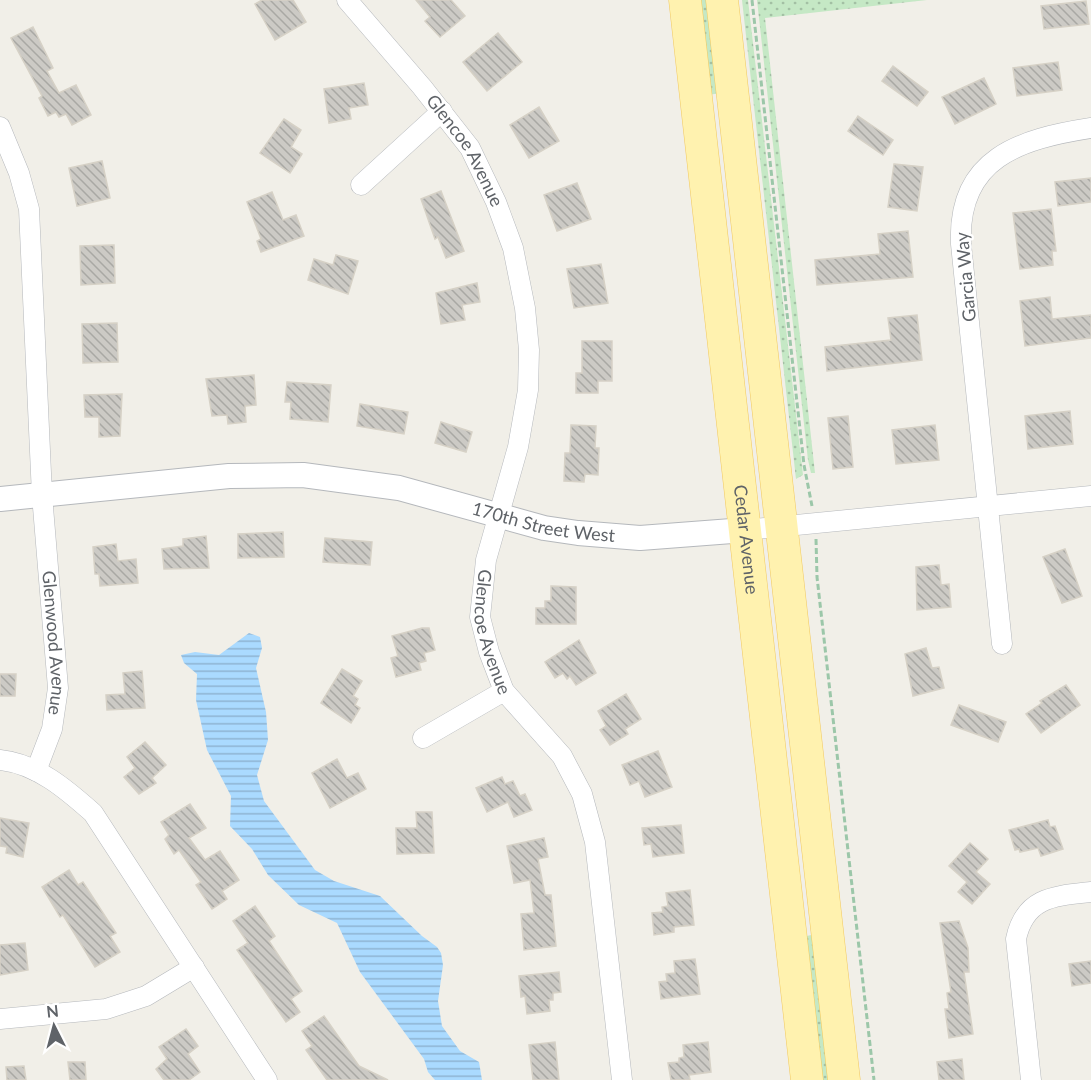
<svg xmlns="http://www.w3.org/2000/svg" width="1091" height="1080" font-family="Lato,sans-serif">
  <defs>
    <pattern id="grass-dots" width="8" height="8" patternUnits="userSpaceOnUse" patternTransform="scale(1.5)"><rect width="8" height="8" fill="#c5e8c5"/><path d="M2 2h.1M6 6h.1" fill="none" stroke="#a3c0a4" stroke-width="1.8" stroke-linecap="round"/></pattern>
    <pattern id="water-rules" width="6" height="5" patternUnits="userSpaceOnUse" patternTransform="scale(1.5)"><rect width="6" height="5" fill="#aadaff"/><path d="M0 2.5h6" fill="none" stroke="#8eb4d2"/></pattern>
    <pattern id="building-back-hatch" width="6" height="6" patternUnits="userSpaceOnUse" patternTransform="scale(1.5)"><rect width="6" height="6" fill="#cccac5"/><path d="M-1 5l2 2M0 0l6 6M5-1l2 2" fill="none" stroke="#a9a8a4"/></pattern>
  </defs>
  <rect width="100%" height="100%" fill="#f1efe8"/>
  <g fill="url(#grass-dots)">
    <path d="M698,0H710L721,93L708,95Z"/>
    <path d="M742,0H748L803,475L796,479Z"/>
    <path d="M757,0H927L765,18L815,473H811L808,460Z"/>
    <path d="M816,934L832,1080H818L802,937Z"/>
  </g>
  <path fill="url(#water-rules)" d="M249,633L260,637L262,648L256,668L266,712L268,740L257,775L264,801L315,870L334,881L380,896L422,936L437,947L441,953L443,965L438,1001L442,1026L460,1051L479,1062L482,1080H435L428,1072L424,1059L360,972L337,923L299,905L268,875L252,849L230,826L231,796L207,750L196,700L197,674L184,663L181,655L195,652L219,655Z"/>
  <g fill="url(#building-back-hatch)" stroke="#d6d1c6" stroke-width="1.5">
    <path d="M262,0H293L306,22L275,40L255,4Z"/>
    <path d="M416,0H451L465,16L440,37L425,21L430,17Z"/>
    <path d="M1086,1L1089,24L1044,29L1041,6Z"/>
    <path d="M33,27L53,68L47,71L59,93L76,85L91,115L72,125L66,114L59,117L56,112L48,116L39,98L42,96L11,38Z"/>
    <path d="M498,33L522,62L487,91L463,62Z"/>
    <path d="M1058,62L1062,90L1017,96L1013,68Z"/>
    <path d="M893,66L928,92L917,106L882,81Z"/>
    <path d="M984,78L996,104L955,124L942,97Z"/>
    <path d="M364,83L368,105L349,108L351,119L329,123L324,89Z"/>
    <path d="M539,107L559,141L529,158L510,125Z"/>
    <path d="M858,116L893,140L883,155L848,131Z"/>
    <path d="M284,119L301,130L291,147L302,154L290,173L260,153Z"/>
    <path d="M102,161L110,198L77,206L69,168Z"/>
    <path d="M894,164L923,167L917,211L888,207Z"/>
    <path d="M1091,178V202L1058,206L1055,182Z"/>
    <path d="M577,183L591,219L557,231L544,195Z"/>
    <path d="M441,191L464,251L446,258L438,237L435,239L421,199Z"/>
    <path d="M272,192L283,220L296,215L304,236L261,252L257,241L261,239L247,202Z"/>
    <path d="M1051,209L1056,251H1052L1053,265L1020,269L1013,213Z"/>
    <path d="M908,231L913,277L817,285L815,260L880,254L878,234Z"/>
    <path d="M114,245L115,283L81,285L80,246Z"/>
    <path d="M336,255L358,261L348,294L308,280L314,259L333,265Z"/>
    <path d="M601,264L608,303L574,308L567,269Z"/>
    <path d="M477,283L480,302L462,305L465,320L441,324L436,293Z"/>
    <path d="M1050,297L1052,319L1091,315V338L1025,346L1020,301Z"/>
    <path d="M917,315L922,360L827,371L825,347L891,340L888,318Z"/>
    <path d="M117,323L118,362L83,363L82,324Z"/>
    <path d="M582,341H612V381H598V393H576V373H582Z"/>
    <path d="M254,375L256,405L245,406L246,422L228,424L227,415L212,416L206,379Z"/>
    <path d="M287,382L331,385L328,422L290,419L291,402H285Z"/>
    <path d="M122,394L120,436L99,437V417H85L84,395Z"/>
    <path d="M360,404L408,412L404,434L357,426Z"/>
    <path d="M1070,411L1073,444L1028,449L1025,416Z"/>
    <path d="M848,416L853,467L833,469L828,418Z"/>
    <path d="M441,422L472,432L466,452L435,443Z"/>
    <path d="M571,425L596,426L595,448H599L598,475L585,474L584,482L564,481L565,453H570Z"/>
    <path d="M935,425L939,460L896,464L892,430Z"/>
    <path d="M283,532L284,557L238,558V534Z"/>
    <path d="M206,536L209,568L164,569L162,549L183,546V539Z"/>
    <path d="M325,538L372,542L370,565L323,562Z"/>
    <path d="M116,544L118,561L136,559L138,583L100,586L99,574H95L93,547Z"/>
    <path d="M1065,549L1082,596L1062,603L1043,557Z"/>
    <path d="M939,565L941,585L949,584L951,607L917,610L916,567Z"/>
    <path d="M551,586L576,587V624H536V608H545V601H551Z"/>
    <path d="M422,628H429L435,650L424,653L426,661L419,663L421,670L396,677L391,658L398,656L392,636Z"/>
    <path d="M579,640L596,673L576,685L570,676L567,679L563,673L555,678L545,662Z"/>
    <path d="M926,648L932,668L939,667L944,688L913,696L905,654Z"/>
    <path d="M342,669L362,681L353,696L358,699L355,705L360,708L351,723L321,703Z"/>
    <path d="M142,671L145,708L107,710L106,695L125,694L123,673Z"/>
    <path d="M0,674H16L15,696H0Z"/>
    <path d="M1066,685L1080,705L1041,733L1026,714L1042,703L1040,701Z"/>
    <path d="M626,694L641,719L625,729L628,734L610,745L600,730L606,726L598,711Z"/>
    <path d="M959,705L1006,722L998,742L951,725Z"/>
    <path d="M145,742L166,765L152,778L156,783L139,794L124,777L135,768L127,757Z"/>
    <path d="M658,751L672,787L645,797L639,781L630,785L622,765Z"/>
    <path d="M337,759L347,778L358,773L366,789L330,808L312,773Z"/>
    <path d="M502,777L505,784L513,781L520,796L525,794L532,810L514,817L508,802L487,812L476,788Z"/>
    <path d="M190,804L206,828L189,838L205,860L220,851L239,880L222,891L227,899L212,909L196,885L201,882L179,850L174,854L165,839L169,835L161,822Z"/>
    <path d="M416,812H432L434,853L397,854L396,828H417Z"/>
    <path d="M0,818L29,823L23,857L6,853L7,847L0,846Z"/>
    <path d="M1048,820L1050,827L1055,826L1063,849L1041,856L1038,848L1020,852L1019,849L1015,850L1009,830Z"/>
    <path d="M681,825L684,853L653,857L651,844L644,845L642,828Z"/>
    <path d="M544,838L548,857L538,859L545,895H551L556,946L524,950L521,914L534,913L530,880L514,883L507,846Z"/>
    <path d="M970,843L988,859L976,872L990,884L972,904L958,892L967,882L949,866Z"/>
    <path d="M69,870L78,885L83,882L116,933L110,936L120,952L95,967L63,915L60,917L42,887Z"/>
    <path d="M690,890L694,925L674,927V932L654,935L652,913L663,912L662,907L668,906L666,893Z"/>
    <path d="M255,906L275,936L269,941L302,991L291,999L300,1012L286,1022L237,950L248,943L233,921Z"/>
    <path d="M959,921L968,948L969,972H964L973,1034L949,1038L945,1009H949L947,993L951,992L940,923Z"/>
    <path d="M25,943L28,970L0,975V945Z"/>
    <path d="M695,959L700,994L661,999L659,982L667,981L666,974L675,973L674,961Z"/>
    <path d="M1091,961V983L1072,986L1069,964Z"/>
    <path d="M559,972L561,992L553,993V1000H549L550,1011L527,1014L525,996L521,997L519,976Z"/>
    <path d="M324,1016L359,1066L388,1080H327L306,1050L312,1046L302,1031Z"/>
    <path d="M186,1029L198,1046L188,1054L200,1072L189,1080H164L156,1069L167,1059L159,1047Z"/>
    <path d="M555,1042L559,1080H533L529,1045Z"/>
    <path d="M708,1042L711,1072L689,1075L690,1080H671L668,1063L679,1062V1058L684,1057L683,1045Z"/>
    <path d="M962,1059L964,1080H939L937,1062Z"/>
    <path d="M68,1062H85L86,1080H70Z"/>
    <path d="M24,1066L26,1080H7L6,1067Z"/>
  </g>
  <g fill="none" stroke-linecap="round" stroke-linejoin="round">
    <defs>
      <g id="minor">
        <path id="s1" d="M347,0L422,87L470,148L496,202L513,248L525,308L529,350L528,390L518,447L486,560L480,617L489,652L504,691L562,756L582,794L595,842L622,1080"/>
        <path id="s2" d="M0,127L19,173L29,209L42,495L58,688L52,729L36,771"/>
        <path d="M361,185L442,111"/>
        <path d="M745,530L1091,496"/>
        <path d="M1002,644L961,244C957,158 1020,139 1091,128"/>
        <path d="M423,738L504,691"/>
        <path d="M0,760C37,764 66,789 93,813L267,1080"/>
        <path d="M0,1019L106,1009L146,996L194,967"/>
        <path d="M1031,1080L1016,939C1025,897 1054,896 1091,892"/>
      </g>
      <g id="tertiary">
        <path id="s3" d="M0,499L229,476L303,475L399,488L544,528L578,533L640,538L745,530"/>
      </g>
      <g id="primary">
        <path id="s4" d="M685,0L807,1080"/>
        <path d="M722,0L844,1080"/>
      </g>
    </defs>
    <use href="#minor" stroke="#b5b8bc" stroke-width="21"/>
    <use href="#tertiary" stroke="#b5b8bc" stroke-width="26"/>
    <use href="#primary" stroke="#f2c960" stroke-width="33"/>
    <g stroke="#9cc7a9" stroke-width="3" stroke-dasharray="6 3" stroke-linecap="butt">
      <path d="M752,0L804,465L812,506"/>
      <path d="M816,539L817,577L874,1080"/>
    </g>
    <use href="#minor" stroke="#fff" stroke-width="20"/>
    <use href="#tertiary" stroke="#fff" stroke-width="24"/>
    <use href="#primary" stroke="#fff2af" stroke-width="32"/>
  </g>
  <g text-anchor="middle" stroke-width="4.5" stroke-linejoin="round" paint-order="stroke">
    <g font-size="18" fill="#5f6368" stroke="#fff">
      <text dy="6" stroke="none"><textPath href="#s1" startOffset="192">Glencoe Avenue</textPath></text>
      <text transform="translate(966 277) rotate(-95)" y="6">Garcia Way</text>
      <text dy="6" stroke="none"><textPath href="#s3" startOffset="550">170th Street West</textPath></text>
      <text dy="6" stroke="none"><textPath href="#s4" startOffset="543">Cedar Avenue</textPath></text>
      <text dy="6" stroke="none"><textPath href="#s1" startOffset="694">Glencoe Avenue</textPath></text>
      <text dy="6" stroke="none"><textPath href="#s2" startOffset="522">Glenwood Avenue</textPath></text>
    </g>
  </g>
  <g transform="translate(54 1026) rotate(354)" stroke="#ffffff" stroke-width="4.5" paint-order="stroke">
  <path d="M0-4.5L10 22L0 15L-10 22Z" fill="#5f6368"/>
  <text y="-9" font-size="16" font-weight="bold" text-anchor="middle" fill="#5f6368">N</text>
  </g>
</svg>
